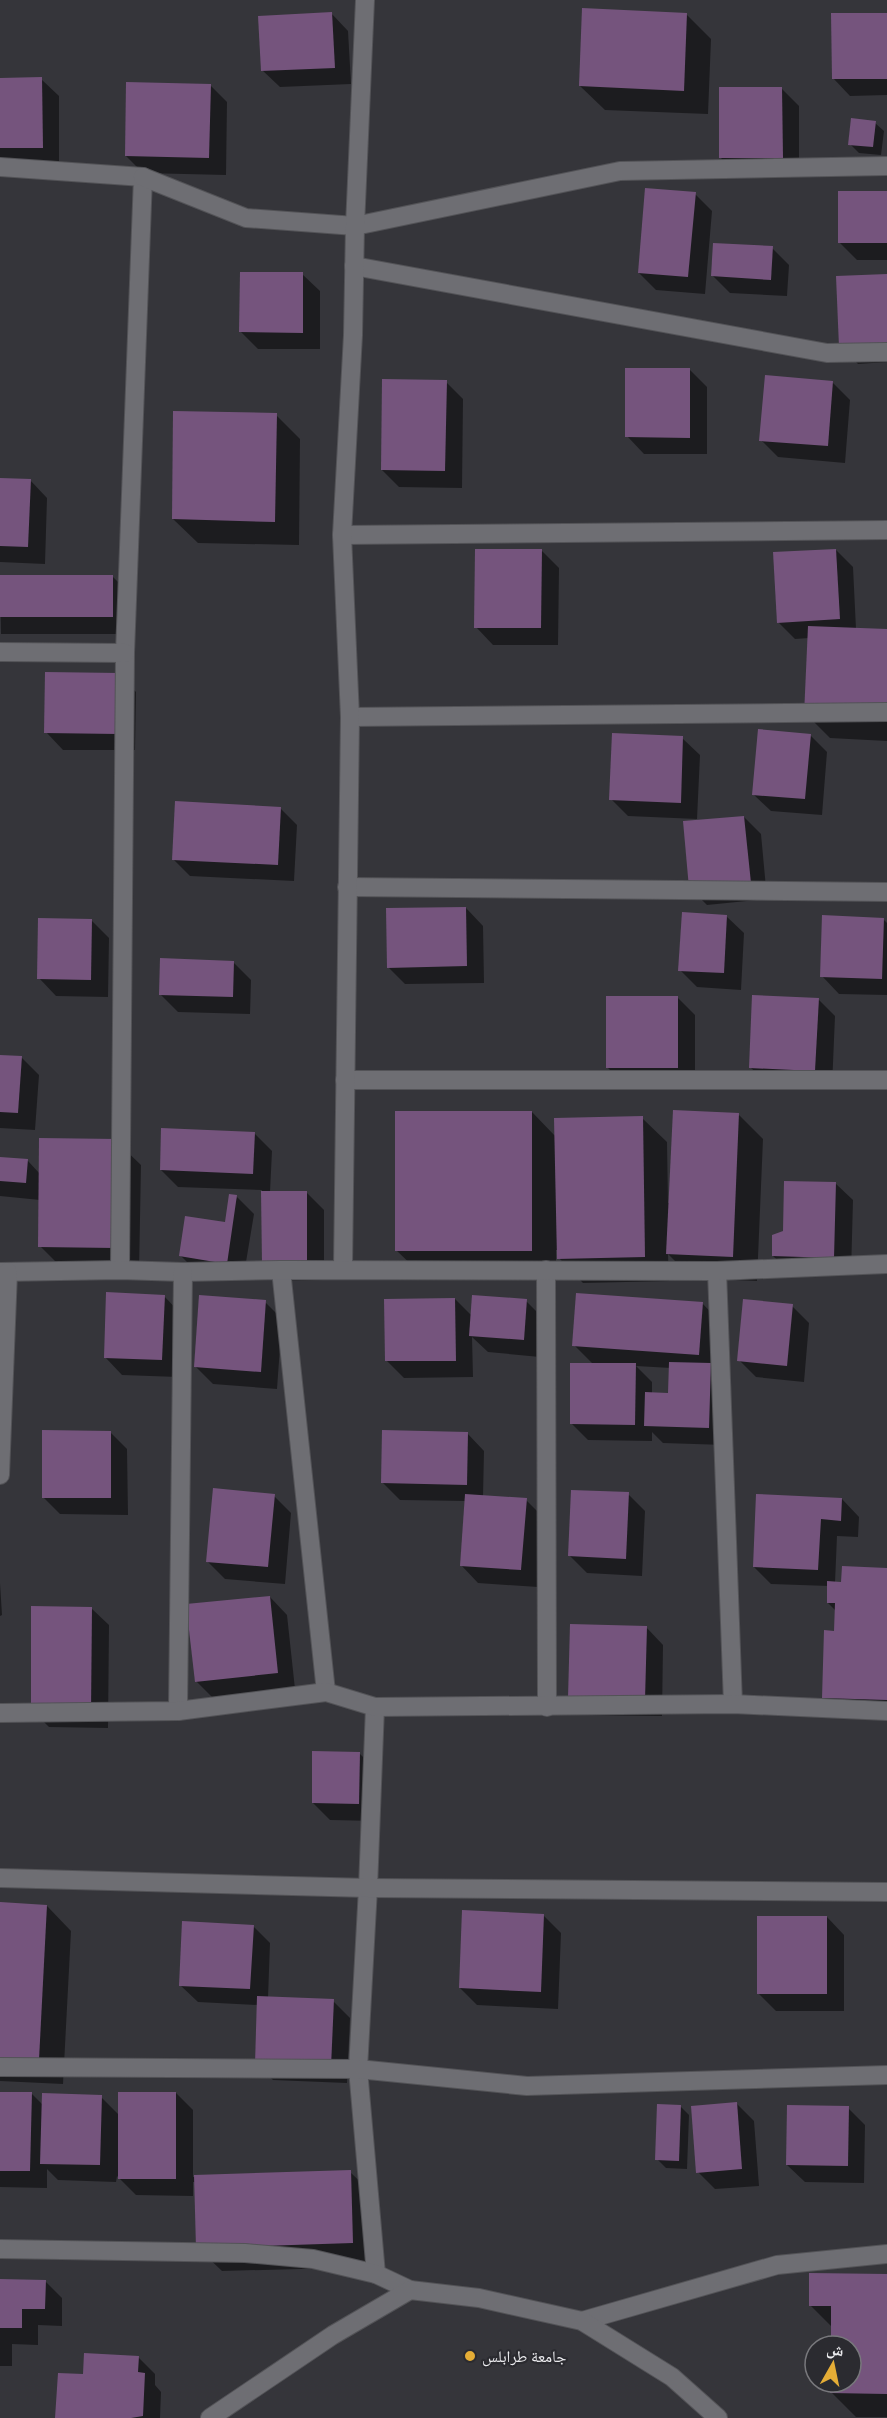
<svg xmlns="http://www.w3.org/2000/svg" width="887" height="2418" font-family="'Titillium Web','Noto Naskh Arabic',sans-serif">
  <rect width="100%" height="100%" fill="#35353a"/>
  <g fill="#0007" fill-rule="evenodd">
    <path d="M331,13L348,31L351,84L280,87L262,70Z"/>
    <path d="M686,14L711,39L708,114L605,110L580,86Z"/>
    <path d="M887,14V95L850,96L833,78Z"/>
    <path d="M0,79H41L59,96V165H0Z"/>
    <path d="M210,85L227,102L226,175L143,173L126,156Z"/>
    <path d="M782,89L799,106V175H738L721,158Z"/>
    <path d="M875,123L884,131L881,155L859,153L850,144Z"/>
    <path d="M887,192V260H857L839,242Z"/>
    <path d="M695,194L712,211L705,294L656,290L639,273Z"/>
    <path d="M772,248L789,265L787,296L730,293L713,276Z"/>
    <path d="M302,274L320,291V349H258L241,332Z"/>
    <path d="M887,276V362L858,364L841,346Z"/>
    <path d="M690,370L707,387V454H644L627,436Z"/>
    <path d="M446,382L463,399L462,488L399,487L382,470Z"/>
    <path d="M832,382L850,400L845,463L778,457L761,440Z"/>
    <path d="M276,415L300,439L299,545L198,543L173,519Z"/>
    <path d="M0,479L30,480L47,498L45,564L0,562Z"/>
    <path d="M836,550L853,567L856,629L887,630V741L830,738L806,714L809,638L795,639L778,622Z"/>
    <path d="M542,551L559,568L558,645H493L476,627Z"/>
    <path d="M0,576H112L129,593L130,634H1Z"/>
    <path d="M119,675L136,692L135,750H63L46,732Z"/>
    <path d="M810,735L827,752L822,815L771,811L753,794Z"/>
    <path d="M682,738L700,755L697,819L628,816L611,799Z"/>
    <path d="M280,808L297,825L294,881L190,876L173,859Z"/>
    <path d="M744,817L761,834L767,899L707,905L690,888Z"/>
    <path d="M466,908L483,926L484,983L405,984L388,967Z"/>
    <path d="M726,916L744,933L741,990L697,987L680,970Z"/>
    <path d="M883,919L887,923V995L839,994L822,976Z"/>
    <path d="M92,921L109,938L108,997L56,996L39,978Z"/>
    <path d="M234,963L251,980L250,1014L178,1012L160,994Z"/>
    <path d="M678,998L695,1015V1085H625L608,1068Z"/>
    <path d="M818,999L835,1016L832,1087L768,1084L750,1067Z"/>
    <path d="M0,1056L22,1058L39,1075L35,1130L0,1128Z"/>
    <path d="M532,1112L556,1137L642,1118L667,1142L668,1203H670L739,1115L763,1139L757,1281L692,1278L668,1254L669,1281L583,1283L559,1258L558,1250H556V1275L421,1274L396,1250Z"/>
    <path d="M255,1134L272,1151L270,1192H306L324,1210V1280L280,1281L263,1264L262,1190L178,1187L161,1170Z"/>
    <path d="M116,1141L141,1165L139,1272L64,1270L40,1246V1200L0,1196V1158L28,1161L40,1174Z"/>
    <path d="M835,1183L853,1200L851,1274L791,1273L773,1256L785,1232Z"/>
    <path d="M237,1197L254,1214L243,1280L198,1273L181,1256L226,1224Z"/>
    <path d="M164,1296L181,1314L178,1377L122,1375L105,1357Z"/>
    <path d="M455,1299L472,1316L526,1301L543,1318L540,1357L488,1352L472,1337L473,1377L404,1378L387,1361Z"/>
    <path d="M265,1302L282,1319L277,1389L213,1384L195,1366Z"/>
    <path d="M702,1303L719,1321L725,1445L663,1443L652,1432V1441L588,1440L571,1423L593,1364L574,1345ZM636,1366L671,1368L670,1394H652V1382Z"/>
    <path d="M792,1306L809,1323L804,1382L756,1377L739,1360Z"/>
    <path d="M110,1432L127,1449L128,1515L60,1514L43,1497Z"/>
    <path d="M467,1433L484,1451L483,1497L526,1500L543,1517L538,1587L478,1583L461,1565L466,1501L400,1500L383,1483Z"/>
    <path d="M628,1494L645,1511L642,1576L587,1573L570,1556Z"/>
    <path d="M274,1496L291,1513L285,1584L225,1579L208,1562Z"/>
    <path d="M842,1499L859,1517L858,1537L837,1536L835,1583L843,1584L887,1570V1716L841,1715L823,1697L836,1632V1611L828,1603L829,1586L771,1584L754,1567Z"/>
    <path d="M0,1583L2,1615L0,1616Z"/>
    <path d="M270,1597L287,1615L295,1689L213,1698L196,1681Z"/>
    <path d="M91,1608L109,1625L108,1728L49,1727L32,1710Z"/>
    <path d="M646,1627L663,1645L662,1716L587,1715L570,1698Z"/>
    <path d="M359,1753L376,1770V1821L330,1820L313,1803Z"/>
    <path d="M0,1904L47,1906L71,1931L63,2084L0,2081Z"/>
    <path d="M544,1916L561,1933L558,2009L477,2005L460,1988Z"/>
    <path d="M827,1917L844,1935V2011H776L759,1994Z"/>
    <path d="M253,1926L270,1943L268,1998L333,2001L350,2018L347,2083L273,2080L256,2063L258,2005L198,2002L180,1985Z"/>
    <path d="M0,2093L32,2094L43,2105L101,2097L119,2115L176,2093L193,2110V2177L350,2172L375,2196L377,2267L222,2271L197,2247L195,2182H193V2196L136,2195L117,2176L116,2182L58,2180L47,2169V2188L0,2187Z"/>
    <path d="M737,2104L754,2121L759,2186L715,2189L698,2172Z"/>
    <path d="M680,2106L689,2115L687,2169L666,2168L657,2159Z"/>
    <path d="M848,2108L865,2125L864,2183L805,2182L787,2165Z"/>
    <path d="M887,2276V2417H856L832,2393V2382H851V2346H832V2327L810,2305Z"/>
    <path d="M0,2280L45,2281L62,2298V2326L38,2325V2345L12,2344V2366H0Z"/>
    <path d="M138,2357L155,2374V2385L161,2392L160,2418H57L84,2376Z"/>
  </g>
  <g fill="#75547d">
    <path d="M582,8L687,13L684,91L579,86Z"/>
    <path d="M332,12L335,68L261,71L258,16Z"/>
    <path d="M831,13H887V79H832Z"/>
    <path d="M42,77L43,148H0V78Z"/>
    <path d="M126,82L211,84L209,158L125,156Z"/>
    <path d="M719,87H782L783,158H719Z"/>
    <path d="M851,118L876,121L873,147L848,145Z"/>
    <path d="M645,188L696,192L688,277L638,273Z"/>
    <rect x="838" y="191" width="49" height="52"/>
    <path d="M713,243L773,246L771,280L711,276Z"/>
    <path d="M240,272H303V333L239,332Z"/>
    <path d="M887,274V345L839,347L836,276Z"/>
    <path d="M625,368H690V438L625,437Z"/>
    <path d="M765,375L833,381L828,446L759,441Z"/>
    <path d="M382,379L447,380L445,471L381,470Z"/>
    <path d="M173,411L277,413L275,522L172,519Z"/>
    <path d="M0,478L31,479L28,547L0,546Z"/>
    <path d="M475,549H542L541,628H474Z"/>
    <path d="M836,549L840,619L777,623L773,552Z"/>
    <rect x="0" y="575" width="113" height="42"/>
    <path d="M808,626L887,629V718L804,715Z"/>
    <path d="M45,672L119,673L118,734L44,733Z"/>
    <path d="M758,729L811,734L805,799L752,795Z"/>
    <path d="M612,733L683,736L681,803L609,800Z"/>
    <path d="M175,801L281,807L278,865L172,860Z"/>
    <path d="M744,816L751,883L689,888L683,821Z"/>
    <path d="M466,907L467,966L387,968L386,908Z"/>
    <path d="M682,912L727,915L724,973L678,971Z"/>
    <path d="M822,915L884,918L882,979L820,977Z"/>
    <path d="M38,918L92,919L91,980L37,979Z"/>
    <path d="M160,958L234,961L233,997L159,995Z"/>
    <path d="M752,995L819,998L815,1071L749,1068Z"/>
    <rect x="606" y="996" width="72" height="72"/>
    <path d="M0,1055L22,1056L18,1113L0,1112Z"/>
    <path d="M673,1110L739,1113L733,1257L666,1254Z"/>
    <rect x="395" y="1111" width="137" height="140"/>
    <path d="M643,1116L645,1257L557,1259L554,1118Z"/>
    <path d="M161,1128L255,1132L253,1174L160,1170Z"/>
    <path d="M39,1138L117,1139L115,1248L38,1247Z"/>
    <path d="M0,1157L28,1159L26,1183L0,1181Z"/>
    <path d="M784,1181L836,1182L834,1258L772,1256V1235L783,1231Z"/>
    <path d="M261,1191H307V1264H262Z"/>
    <path d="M229,1194L237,1195L227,1264L179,1256L185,1216L225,1222Z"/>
    <path d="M106,1292L165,1295L162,1360L104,1358Z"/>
    <path d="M576,1293L703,1302L699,1355L572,1346Z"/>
    <path d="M199,1295L266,1300L261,1372L194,1367Z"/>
    <path d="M472,1295L527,1299L524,1340L469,1336Z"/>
    <path d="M455,1298L456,1361H385L384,1299Z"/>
    <path d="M743,1299L793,1304L787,1366L737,1361Z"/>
    <path d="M669,1362L711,1363L709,1428L644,1426L645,1392L668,1393Z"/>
    <path d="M570,1363H636L635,1425L570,1424Z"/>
    <path d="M42,1430L111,1431V1498H42Z"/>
    <path d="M382,1430L468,1432L467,1485L381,1483Z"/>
    <path d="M213,1488L275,1494L268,1567L206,1562Z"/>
    <path d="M571,1490L629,1492L626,1559L568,1556Z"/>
    <path d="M465,1494L527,1498L521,1570L460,1566Z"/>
    <path d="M756,1494L842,1498L841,1521L821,1519L818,1570L753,1567Z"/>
    <path d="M842,1566L887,1568V1700L822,1698L824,1630L834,1631L835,1603H827V1581L841,1582Z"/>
    <path d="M270,1596L278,1673L195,1682L186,1604Z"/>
    <path d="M31,1606L92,1607L91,1712L31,1711Z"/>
    <path d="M570,1624L647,1626L645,1700L568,1698Z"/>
    <path d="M312,1751L360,1752L359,1804L312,1803Z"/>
    <path d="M0,1902L47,1905L39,2060L0,2058Z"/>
    <path d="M462,1910L544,1914L541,1992L459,1988Z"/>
    <rect x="757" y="1916" width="70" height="78"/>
    <path d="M182,1921L254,1925L250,1989L179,1986Z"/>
    <path d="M257,1996L334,1999L331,2067L255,2064Z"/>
    <path d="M0,2092H32L30,2171H0Z"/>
    <rect x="118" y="2092" width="58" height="87"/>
    <path d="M42,2093L102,2095L100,2165L40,2164Z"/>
    <path d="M737,2102L742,2169L696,2173L691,2106Z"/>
    <path d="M657,2104L681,2105L679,2161L655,2160Z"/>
    <path d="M787,2105L849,2106L848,2166L786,2165Z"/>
    <path d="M351,2170L353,2243L196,2248L194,2175Z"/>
    <path d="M809,2273L887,2274V2394L830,2393V2382H851V2346H831V2306H809Z"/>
    <path d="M0,2279L46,2280L45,2309H22V2328H0Z"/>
    <path d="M84,2353L139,2356L138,2372L145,2373L143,2416L131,2418H55L58,2373L83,2374Z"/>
  </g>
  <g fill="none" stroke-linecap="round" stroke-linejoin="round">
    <defs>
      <g id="minor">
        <path d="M0,167L143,177L125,653L120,1270"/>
        <path d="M143,177L246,218L355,226L620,171L887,166"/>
        <path d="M354,266L827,353L887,352"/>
        <path d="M342,535L887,530"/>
        <path d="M0,652L125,653"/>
        <path d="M350,717L887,712"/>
        <path d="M347,887L887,892"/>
        <path d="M345,1080H887"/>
        <path d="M343,1269L350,717L342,535L353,335L355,226L365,0"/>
        <path d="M281,1270L326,1692"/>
        <path d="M546,1270L547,1707"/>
        <path d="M717,1271L733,1704"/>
        <path d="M0,1272L120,1270L183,1272L281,1270L717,1271L887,1264"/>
        <path d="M0,1475L8,1272"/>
        <path d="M375,1707L368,1888L358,2069L376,2274"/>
        <path d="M178,1711L183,1272"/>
        <path d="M0,1713L178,1711L326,1692L375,1707L733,1704L887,1711"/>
        <path d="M0,1878L368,1888L887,1892"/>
        <path d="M0,2067L358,2069L527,2086L887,2075"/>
        <path d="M0,2249L245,2253L313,2259L376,2274L410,2290"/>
        <path d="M582,2321L777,2265L887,2254"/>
        <path d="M210,2418L333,2335L410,2290L479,2298L582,2321L672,2377L718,2418"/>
      </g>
    </defs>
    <use href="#minor" stroke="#535357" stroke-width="20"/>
    <use href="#minor" stroke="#6e6e73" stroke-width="18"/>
  </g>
  <circle fill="#e5ad36" stroke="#2b2b30" stroke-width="2" cx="470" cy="2356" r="6"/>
  <g text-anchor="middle" stroke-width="4.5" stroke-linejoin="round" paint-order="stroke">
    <g font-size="16" fill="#ececef" stroke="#2b2b30" text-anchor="start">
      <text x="482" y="2362">جامعة طرابلس</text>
    </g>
  </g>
  <g transform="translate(833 2364) rotate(9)"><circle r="28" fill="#2b2b30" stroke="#78787c" stroke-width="1.5"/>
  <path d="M0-4.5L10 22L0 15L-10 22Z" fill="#e5ad36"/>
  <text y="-9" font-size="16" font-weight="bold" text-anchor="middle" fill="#ececef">ش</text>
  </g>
</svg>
